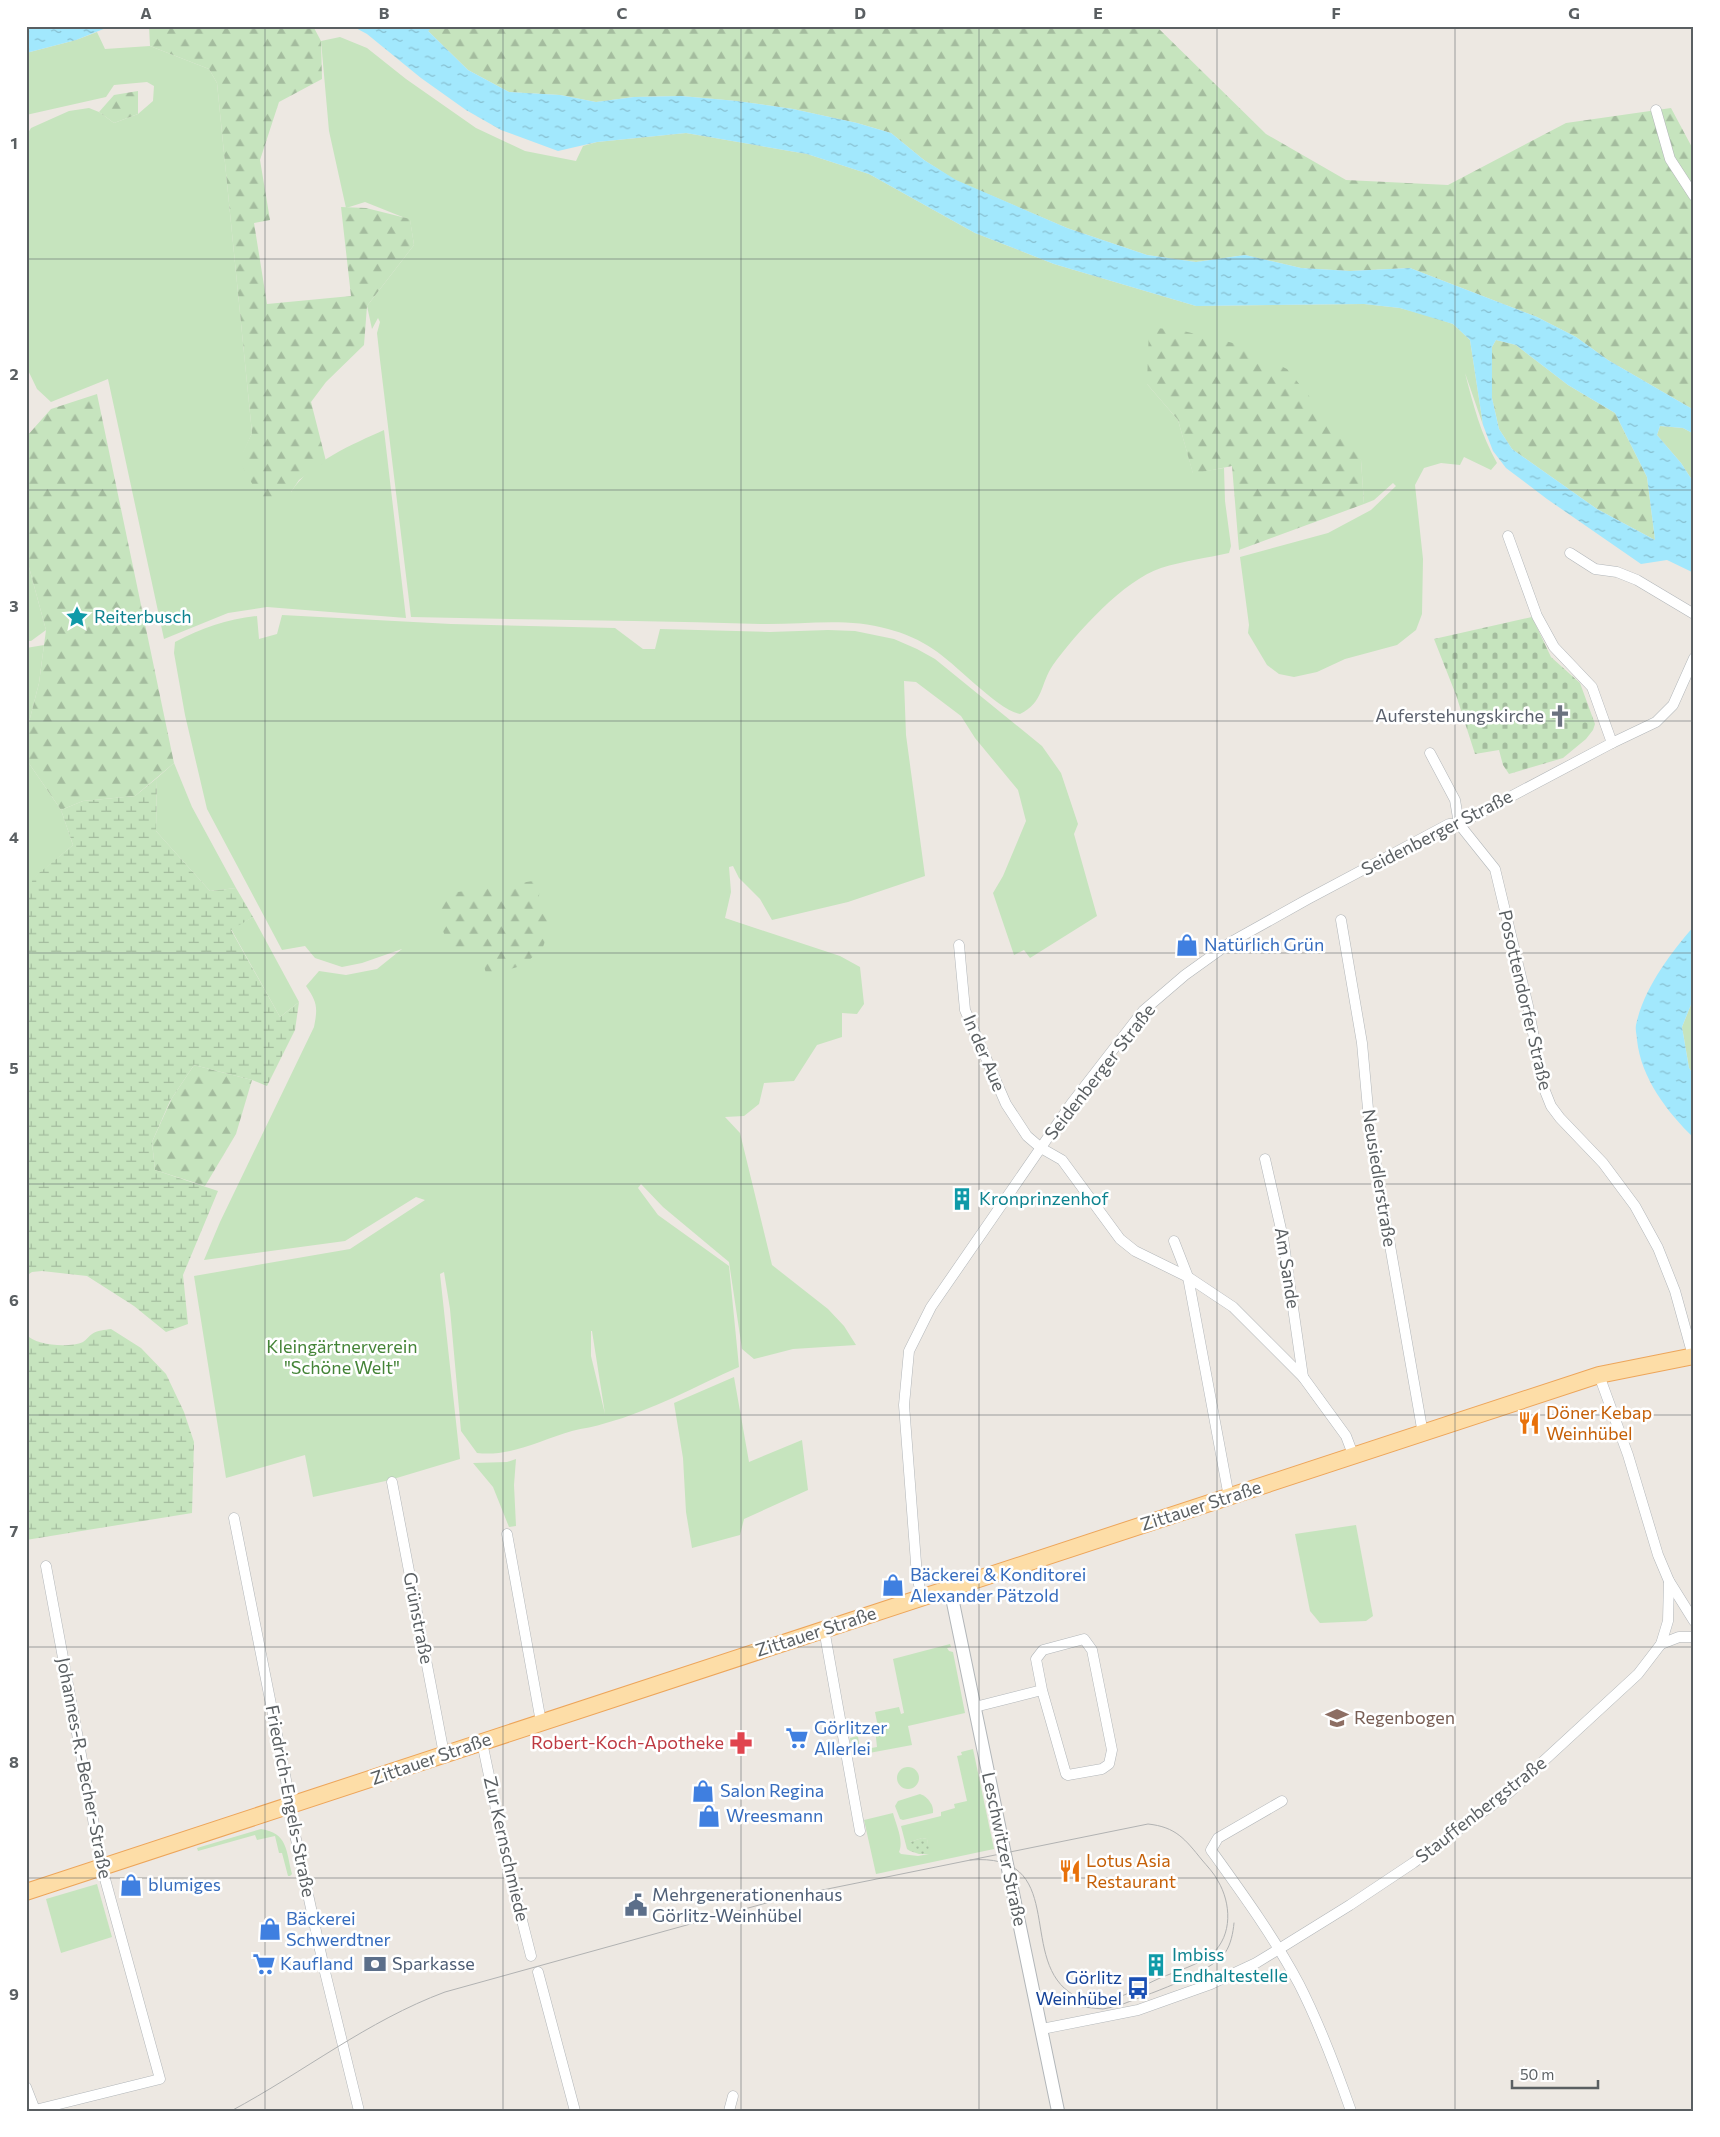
<svg xmlns="http://www.w3.org/2000/svg" width="1720" height="2137" font-family="Commissioner,sans-serif">
  <defs>
    <pattern id="forest-firs" width="22" height="20" patternUnits="userSpaceOnUse" patternTransform="scale(1.25)"><rect width="22" height="20" fill="#c6e4be"/><path d="M5 1l3.5 6h-7zM16 11l3.5 6h-7z" fill="#a4bc9e"/></pattern>
    <pattern id="wetland-marsh" width="20" height="14" patternUnits="userSpaceOnUse" patternTransform="scale(1.25)"><rect width="20" height="14" fill="#c6e4be"/><path d="M1 5h8M5 5V1M11 12h8M15 12V8" fill="none" stroke="#a4bc9e"/></pattern>
    <pattern id="cemetery-stones" width="16" height="16" patternUnits="userSpaceOnUse" patternTransform="scale(1.25)"><rect width="16" height="16" fill="#c6e4be"/><path d="M2 7V4a2 2 0 0 1 4 0v3zM10 15v-3a2 2 0 0 1 4 0v3z" fill="#a4bc9e"/></pattern>
    <pattern id="park-dots" width="8" height="8" patternUnits="userSpaceOnUse" patternTransform="scale(1.25)"><rect width="8" height="8" fill="#c6e4be"/><path d="M2 2h.1M6 6h.1" fill="none" stroke="#a4bc9e" stroke-width="1.8" stroke-linecap="round"/></pattern>
    <pattern id="water-ripples" width="26" height="14" patternUnits="userSpaceOnUse" patternTransform="scale(1.25)"><rect width="26" height="14" fill="#a2e8fd"/><path d="M2 4q2-2 4 0t4 0M15 11q2-2 4 0t4 0" fill="none" stroke="#87bfd0"/></pattern>
  </defs>
  <rect width="100%" height="100%" fill="#ede8e2"/>
  <g fill="#c6e4be" fill-rule="evenodd">
    <path d="M97,32L105,49L150,46L209,69L217,83L252,433L240,460L291,492C310,462 353,444 384,430L406,618L267,607L228,613L164,639L108,379L51,402L37,389L26,366V136L31,128L69,111L89,108L99,112L114,123L138,114L153,101L154,86L147,82L114,85L106,97L26,115V53L76,40Z"/>
    <path d="M340,37L367,48L406,79L476,128L525,151L576,161L583,146L597,142L686,133L807,154L869,174L975,233L1054,264L1196,306L1364,304L1400,308L1429,316L1453,324L1470,340L1483,425L1465,373C1473,404 1481,435 1497,463L1491,470L1464,457L1460,465L1441,463L1424,468L1415,485L1423,559L1422,614L1416,630L1397,645L1345,659L1317,672L1294,677L1279,674L1267,665L1248,633L1249,625L1240,557L1328,533L1371,510L1396,486L1393,483L1374,500L1364,504L1361,460L1147,384L1178,420L1193,473L1224,468L1225,501L1231,546L1229,553C1207,558 1183,561 1161,568C1124,580 1076,633 1053,665C1040,684 1044,702 1020,714C999,711 954,662 933,649C920,640 904,633 888,629C846,617 802,625 760,624C644,620 527,620 411,617L380,360L377,333L380,322L378,318L372,329L367,306L414,245L410,220L365,202L346,208L329,131L321,41Z"/>
    <path d="M1660,426L1683,428L1694,434V483L1681,463L1657,435Z"/>
    <path d="M26,556L46,630L31,641H26Z"/>
    <path d="M282,615L451,624L615,628L643,649H655L660,629L770,632L828,630L855,631L894,639L917,649L935,659L1042,746L1061,773L1078,824L1074,834L1097,916L1030,958L1024,950L1014,955L993,893L1003,876L1026,821L1018,790L975,738L961,716L916,682L904,681L906,735L925,876L848,902L772,920L760,899L739,878L733,866L729,867L731,892L725,918L840,956L860,967L864,1004L857,1014L842,1013V1037L817,1045L794,1081L764,1083L759,1104L744,1116L725,1117L740,1133L772,1265L828,1309L844,1326L856,1345L793,1349L754,1359L742,1349L729,1262L663,1207L641,1184L638,1188L658,1215L729,1266L739,1367C696,1386 651,1411 606,1423C595,1427 583,1428 572,1431C540,1440 511,1457 477,1453L461,1431L450,1309L444,1272L440,1274L460,1459L390,1480L313,1497L305,1455L226,1478L194,1276L350,1249L425,1200L416,1197L345,1241L204,1260L220,1222L314,1027C318,1007 317,1002 306,986L319,971L346,975L377,969L402,949L362,963L342,967L315,958L305,946L282,950L207,809L185,715L174,653L175,642C202,628 227,619 257,616L259,639L277,634ZM591,1331H592L605,1414L591,1356Z"/>
    <path d="M44,645L39,683L26,734V648Z"/>
    <path d="M26,759L61,810L73,845L34,878L26,901Z"/>
    <path d="M174,763L192,807L236,888L210,891L156,831L157,778Z"/>
    <path d="M253,917L299,1002L280,1017L231,929Z"/>
    <path d="M1694,997V1075L1689,1068L1682,1027Z"/>
    <path d="M734,1377L749,1462L802,1440L808,1490L744,1519L740,1535L692,1548L686,1512L683,1458L674,1403Z"/>
    <path d="M516,1459L514,1485L516,1526L509,1527L493,1487L473,1463L507,1462Z"/>
    <path d="M1356,1525L1373,1616L1366,1621L1320,1623L1310,1611L1295,1534Z"/>
    <path d="M950,1644L951,1647L947,1648L949,1651L953,1652L965,1713L908,1726L912,1745L853,1756L850,1738L858,1736L860,1750L877,1747L875,1728L878,1727L875,1712L899,1707L901,1714L904,1713L893,1659Z"/>
    <path d="M973,1749L994,1849L876,1874L864,1820L893,1813C896,1825 904,1840 899,1852L901,1854L918,1856L929,1854L927,1839L922,1838L910,1842V1851L907,1849L901,1826L941,1816V1812L955,1808L954,1804L967,1801L957,1756L962,1755L961,1752Z"/>
    <circle cx="908" cy="1778" r="11"/>
    <path d="M920,1794C928,1797 934,1805 933,1813L903,1820L900,1819L895,1806L898,1801Z"/>
    <path d="M261,1829C288,1833 286,1851 292,1874L290,1876H288L282,1853H279L275,1836L257,1840L255,1835L198,1851L197,1848Z"/>
    <path d="M97,1884L112,1937L61,1953L46,1899Z"/>
  </g>
  <g fill="url(#forest-firs)">
    <path d="M149,26H313L321,41L322,79L279,102L260,160L270,220L254,223L267,304L351,296L341,207L366,208L410,219L414,245L367,306L364,345L326,382L311,402L326,461L299,480L291,492L273,507L260,498L239,460L252,433L217,83L209,69L150,46Z"/>
    <path d="M423,26H1156L1266,134L1346,180L1448,185L1566,123L1671,108L1694,151V410L1608,360L1576,337L1537,317L1410,268L1350,271L1301,268L1245,255L1196,262L1147,255L1067,228L955,180L924,160L891,133L857,123L793,109L737,101L681,96L634,97L596,102L560,95L509,92L468,70Z"/>
    <path d="M138,91V114L114,123L99,112L114,95Z"/>
    <path d="M1149,328L1175,329L1233,343L1287,369L1361,460L1364,504L1239,550L1232,466L1193,474L1178,420L1147,384Z"/>
    <path d="M1496,340L1516,345L1568,385L1615,413L1647,477L1655,540L1597,509L1512,449L1499,429L1492,398V347Z"/>
    <path d="M97,394L174,763L135,796L83,801L61,810L26,759V734L39,683L46,630L26,556V437L51,409Z"/>
    <path d="M540,880L538,912L553,917L543,947L524,965L487,976L477,945L449,949L435,906L444,894Z"/>
    <path d="M194,1065L252,1080L236,1134L205,1186L155,1170L152,1142L172,1098Z"/>
  </g>
  <g fill="url(#wetland-marsh)">
    <path d="M157,778L156,831L210,891L236,888L253,917L231,930L280,1017L299,1002L295,1030L267,1086L252,1080L194,1065L170,1101L152,1142L155,1170L218,1191L183,1275L188,1324L166,1332L134,1306L87,1276L42,1271L32,1272L26,1276V901L33,878L73,845L61,810L83,801L135,796Z"/>
    <path d="M111,1329L141,1348L166,1374L184,1412L194,1442L192,1513L26,1540V1334C35,1346 70,1348 83,1342C86,1340 89,1336 92,1334C97,1330 105,1330 111,1329Z"/>
  </g>
  <path fill="url(#cemetery-stones)" d="M1532,617L1551,657L1580,683L1595,724L1593,730L1586,739L1563,758L1509,774L1503,765L1499,750L1475,754L1456,695L1434,639Z"/>
  <path fill="url(#park-dots)" d="M922,1838L927,1839L930,1854H919L910,1851V1842Z"/>
  <g fill="url(#water-ripples)" fill-rule="evenodd">
    <path d="M26,26H111L76,40L26,53Z"/>
    <path d="M352,26H423L468,70L509,92L560,95L596,102L634,97L681,96L737,101L793,109L857,123L891,133L924,160L956,180L1067,228L1147,255L1196,262L1245,255L1301,268L1350,271L1410,268L1537,317L1576,337L1608,360L1694,410V434L1683,428L1660,426L1657,435L1681,463L1694,483V573L1667,560L1641,564L1547,499L1506,468L1493,451L1483,425L1470,340L1453,324L1400,308L1364,304L1196,306L1054,264L975,233L869,174L807,154L686,133L597,142L558,151L501,130L466,110L421,78L367,34ZM1496,340L1516,345L1568,385L1615,413L1647,477L1655,540L1597,509L1512,449L1499,429L1492,398V347Z"/>
    <path d="M1694,926V997L1682,1027L1689,1068L1694,1075V1138C1667,1112 1641,1078 1637,1040C1637,1036 1635,1030 1636,1025C1644,988 1670,954 1694,926Z"/>
  </g>
  <g fill="none" stroke-linecap="round" stroke-linejoin="round">
    <path stroke="#a2e8fd" stroke-width="4" d="M423,34L430,26"/>
    <defs>
      <g id="minor">
        <path d="M1656,110L1670,159L1694,196"/>
        <path d="M1508,536L1537,616L1554,647L1592,687L1612,743"/>
        <path d="M1570,553L1595,569L1617,572L1637,580L1694,614"/>
        <path d="M1430,753L1455,800L1459,824"/>
        <path d="M1459,824L1495,869L1528,1006L1543,1086L1551,1106L1560,1118L1603,1163L1635,1206L1658,1248L1675,1291L1693,1356"/>
        <path d="M1341,920L1362,1043L1370,1131L1423,1434"/>
        <path d="M959,945L965,1010L1006,1104L1027,1136L1041,1148L1062,1160L1120,1239L1135,1251L1188,1277L1233,1307L1303,1377L1346,1436L1354,1457"/>
        <path d="M1265,1159L1283,1238L1303,1377"/>
        <path d="M1174,1241L1188,1277L1229,1497"/>
        <path d="M1599,1375L1628,1455L1658,1555L1669,1581L1694,1621"/>
        <path d="M392,1482L444,1754"/>
        <path d="M234,1518L286,1780L289,1807L324,1968L359,2111"/>
        <path d="M507,1534L541,1722"/>
        <path d="M922,1597L917,1576L904,1405L909,1351L931,1307L1071,1104L1143,1011L1185,975L1231,942L1308,899L1449,824H1459L1612,743L1656,722L1673,705L1694,658"/>
        <path d="M824,1629L860,1831"/>
        <path d="M1661,1644L1679,1637H1694"/>
        <path d="M975,1707L1042,1690L1036,1659L1043,1650L1084,1639L1092,1650L1112,1750L1109,1764L1102,1769L1068,1775L1066,1774L1042,1690"/>
        <path d="M482,1742L506,1857L531,1956"/>
        <path d="M1282,1801L1218,1838L1211,1850C1242,1893 1274,1937 1299,1984C1320,2025 1336,2068 1351,2111"/>
        <path d="M538,1972L575,2111"/>
        <path d="M1042,2029L1138,2010L1211,1984L1256,1963L1279,1949L1350,1905L1413,1863L1510,1792L1638,1674L1661,1644L1668,1621L1669,1581"/>
        <path d="M26,2087L35,2110L160,2079L102,1868L46,1566"/>
        <path d="M729,2111L733,2096"/>
      </g>
      <path id="tertiary" d="M950,1588L1058,2111"/>
      <path id="primary" d="M26,1892L1599,1375L1694,1356"/>
    </defs>
    <use href="#minor" stroke="#b2b6b9" stroke-width="11"/>
    <use href="#tertiary" stroke="#b2b6b9" stroke-width="14"/>
    <use href="#primary" stroke="#eda55a" stroke-width="18"/>
    <use href="#minor" stroke="#fff" stroke-width="10"/>
    <use href="#tertiary" stroke="#fff" stroke-width="12"/>
    <use href="#primary" stroke="#fddda7" stroke-width="16"/>
    <g stroke="#b1b2b2" stroke-width="1">
      <path d="M1083,2007L1103,2009L1118,2006C1145,1995 1208,1975 1225,1953C1231,1944 1233,1933 1234,1923"/>
      <path d="M231,2111C304,2072 367,2021 445,1992L788,1897L1148,1824C1176,1827 1185,1839 1202,1860C1207,1866 1214,1873 1218,1881C1231,1903 1233,1935 1212,1954C1198,1965 1177,1971 1160,1978C1142,1986 1121,1999 1101,2002C1089,2003 1079,1999 1069,1992C1018,1955 1068,1852 970,1860"/>
    </g>
  </g>
  <path fill="none" stroke="#5a5f62" stroke-width="1" stroke-opacity="0.55" d="M265,26V2111M503,26V2111M741,26V2111M979,26V2111M1217,26V2111M1455,26V2111M26,259H1694M26,490H1694M26,721H1694M26,953H1694M26,1184H1694M26,1415H1694M26,1647H1694M26,1878H1694"/>
  <defs>
    <symbol id="sight-bare" viewBox="-9 -9 18 18"><path d="M0-6L1.8-2.2L6-1.7L2.9 1.2L3.7 5.4L0 3.3L-3.7 5.4L-2.9 1.2L-6-1.7L-1.8-2.2Z" fill="#0f9aa8" stroke="#fff" stroke-width="2.5" paint-order="stroke"/></symbol>
    <symbol id="church-bare" viewBox="-9 -9 18 18"><path d="M-1.2-6h2.4v3.5h3.3v2.4h-3.3V6h-2.4V-.1h-3.3v-2.4h3.3Z" fill="#6b7280" stroke="#fff" stroke-width="2.5" paint-order="stroke"/></symbol>
    <symbol id="shop-bare" viewBox="-9 -9 18 18"><path d="M-5-2.5h2.3a2.7 3.5 0 0 1 5.4 0H5L5.5 6h-11ZM-1.5-2.5h3a1.5 2.3 0 0 0-3 0Z" fill="#3f7fe0" stroke="#fff" stroke-width="2.5" paint-order="stroke"/></symbol>
    <symbol id="building-bare" viewBox="-9 -9 18 18"><path d="M-4-6H4V6H1V3H-1V6H-4ZM-2.5-4.3h1.7v1.8h-1.7ZM.8-4.3h1.7v1.8H.8ZM-2.5-1h1.7V.8h-1.7ZM.8-1h1.7V.8H.8Z" fill="#0f9aa8" stroke="#fff" stroke-width="2.5" paint-order="stroke"/></symbol>
    <symbol id="restaurant-bare" viewBox="-9 -9 18 18"><path d="M-5-6h1v4h1v-4h1v4h1v-4h1v5L-1.5 .5V6h-2V.5L-5-1ZM5-6V6H3V1.5H1.5Q1.5-4 5-6Z" fill="#e8710a" stroke="#fff" stroke-width="2.5" paint-order="stroke"/></symbol>
    <symbol id="school-bare" viewBox="-9 -9 18 18"><path d="M0-5L7-2L0 1L-7-2ZM-4 1L0 2.5L4 1V4Q0 6-4 4Z" fill="#8d6e63" stroke="#fff" stroke-width="2.5" paint-order="stroke"/></symbol>
    <symbol id="supermarket-bare" viewBox="-9 -9 18 18"><path d="M-6-5.5h2.5l.6 2H6L4.5 2H-2.5L-4.4-4H-6ZM-1.5 3.2a1.3 1.3 0 1 0 .1 0ZM3 3.2a1.3 1.3 0 1 0 .1 0Z" fill="#3f7fe0" stroke="#fff" stroke-width="2.5" paint-order="stroke"/></symbol>
    <symbol id="pharmacy-bare" viewBox="-9 -9 18 18"><path d="M-2-6h4v4h4v4h-4v4h-4v-4h-4v-4h4Z" fill="#e0444e" stroke="#fff" stroke-width="2.5" paint-order="stroke"/></symbol>
    <symbol id="civic-bare" viewBox="-9 -9 18 18"><path d="M-.6-6.5H3V-4.5H.6V-3L4-1V1h2V6H-6V1h2V-1L-.6-3ZM-1.2 2.5V6h2.4V2.5Z" fill="#5c6f8a" stroke="#fff" stroke-width="2.5" paint-order="stroke"/></symbol>
    <symbol id="bank-bare" viewBox="-9 -9 18 18"><path d="M-6-4H6V4H-6ZM0-2.3a2.3 2.3 0 1 0 0 4.6a2.3 2.3 0 1 0 0-4.6Z" fill="#5c6f8a" stroke="#fff" stroke-width="2.5" paint-order="stroke"/></symbol>
    <symbol id="bus-bare" viewBox="-9 -9 18 18"><path d="M-5-6H5V4H4V6H2V4H-2V6H-4V4H-5ZM-3.5-4V0h7V-4ZM-3.5 1.2v1.5H-2V1.2ZM2 1.2v1.5H3.5V1.2Z" fill="#1a4fb4" stroke="#fff" stroke-width="2.5" paint-order="stroke"/></symbol>
  </defs>
  <g fill-rule="evenodd">
    <use href="#sight-bare" x="61" y="601" width="32" height="32"/>
    <use href="#church-bare" x="1544" y="700" width="32" height="32"/>
    <use href="#shop-bare" x="1171" y="929" width="32" height="32"/>
    <use href="#building-bare" x="946" y="1183" width="32" height="32"/>
    <use href="#restaurant-bare" x="1513" y="1407" width="32" height="32"/>
    <use href="#shop-bare" x="877" y="1569" width="32" height="32"/>
    <use href="#school-bare" x="1321" y="1702" width="32" height="32"/>
    <use href="#supermarket-bare" x="781" y="1722" width="32" height="32"/>
    <use href="#pharmacy-bare" x="725" y="1727" width="32" height="32"/>
    <use href="#shop-bare" x="687" y="1775" width="32" height="32"/>
    <use href="#shop-bare" x="693" y="1800" width="32" height="32"/>
    <use href="#restaurant-bare" x="1054" y="1855" width="32" height="32"/>
    <use href="#shop-bare" x="115" y="1869" width="32" height="32"/>
    <use href="#civic-bare" x="620" y="1889" width="32" height="32"/>
    <use href="#shop-bare" x="254" y="1913" width="32" height="32"/>
    <use href="#supermarket-bare" x="248" y="1948" width="32" height="32"/>
    <use href="#bank-bare" x="359" y="1948" width="32" height="32"/>
    <use href="#building-bare" x="1140" y="1949" width="32" height="32"/>
    <use href="#bus-bare" x="1122" y="1972" width="32" height="32"/>
  </g>
  <g text-anchor="middle" stroke-width="5" stroke-linejoin="round" paint-order="stroke">
    <g font-size="18" fill="#0d838f" stroke="#fff" text-anchor="start">
      <text x="94" y="623">Reiterbusch</text>
      <text x="979" y="1205">Kronprinzenhof</text>
      <text x="1172" y="1961">Imbiss<tspan x="1172" dy="21">Endhaltestelle</tspan></text>
    </g>
    <g font-size="18" fill="#5b616d" stroke="#fff" text-anchor="end">
      <text x="1544" y="722">Auferstehungskirche</text>
    </g>
    <g font-size="18" fill="#5a5f62" stroke="#fff">
      <text transform="translate(1437 833) rotate(-27)" y="6">Seidenberger Straße</text>
      <text transform="translate(1525 1000) rotate(77)" y="6">Posottendorfer Straße</text>
      <text transform="translate(984 1053) rotate(67)" y="6">In der Aue</text>
      <text transform="translate(1100 1072) rotate(-52)" y="6">Seidenberger Straße</text>
      <text transform="translate(1379 1178) rotate(81)" y="6">Neusiedlerstraße</text>
      <text transform="translate(1287 1268) rotate(81)" y="6">Am Sande</text>
      <text transform="translate(1201 1506) rotate(-18)" y="6">Zittauer Straße</text>
      <text transform="translate(418 1618) rotate(79)" y="6">Grünstraße</text>
      <text transform="translate(816 1632) rotate(-18)" y="6">Zittauer Straße</text>
      <text transform="translate(431 1759) rotate(-19)" y="6">Zittauer Straße</text>
      <text transform="translate(84 1768) rotate(79)" y="6">Johannes-R.-Becher-Straße</text>
      <text transform="translate(290 1801) rotate(79)" y="6">Friedrich-Engels-Straße</text>
      <text transform="translate(1481 1810) rotate(-38)" y="6">Stauffenbergstraße</text>
      <text transform="translate(506 1849) rotate(77)" y="6">Zur Kernschmiede</text>
      <text transform="translate(1004 1849) rotate(78)" y="6">Leschwitzer Straße</text>
    </g>
    <g font-size="18" fill="#366cbe" stroke="#fff" text-anchor="start">
      <text x="1204" y="951">Natürlich Grün</text>
      <text x="910" y="1581">Bäckerei &amp; Konditorei<tspan x="910" dy="21">Alexander Pätzold</tspan></text>
      <text x="814" y="1734">Görlitzer<tspan x="814" dy="21">Allerlei</tspan></text>
      <text x="720" y="1797">Salon Regina</text>
      <text x="726" y="1822">Wreesmann</text>
      <text x="148" y="1891">blumiges</text>
      <text x="286" y="1925">Bäckerei<tspan x="286" dy="21">Schwerdtner</tspan></text>
      <text x="280" y="1970">Kaufland</text>
    </g>
    <g font-size="18" fill="#448437" stroke="#fff">
      <text x="342" y="1353">Kleingärtnerverein<tspan x="342" dy="21">"Schöne Welt"</tspan></text>
    </g>
    <g font-size="18" fill="#c56008" stroke="#fff" text-anchor="start">
      <text x="1546" y="1419">Döner Kebap<tspan x="1546" dy="21">Weinhübel</tspan></text>
      <text x="1086" y="1867">Lotus Asia<tspan x="1086" dy="21">Restaurant</tspan></text>
    </g>
    <g font-size="18" fill="#785e54" stroke="#fff" text-anchor="start">
      <text x="1354" y="1724">Regenbogen</text>
    </g>
    <g font-size="18" fill="#be3a42" stroke="#fff" text-anchor="end">
      <text x="724" y="1749">Robert-Koch-Apotheke</text>
    </g>
    <g font-size="18" fill="#4e5e75" stroke="#fff" text-anchor="start">
      <text x="652" y="1901">Mehrgenerationenhaus<tspan x="652" dy="21">Görlitz-Weinhübel</tspan></text>
      <text x="392" y="1970">Sparkasse</text>
    </g>
    <g font-size="18" fill="#164399" stroke="#fff" text-anchor="end">
      <text x="1122" y="1984">Görlitz<tspan x="1122" dy="21">Weinhübel</tspan></text>
    </g>
  </g>
  <rect width="1720" height="2137" fill="none" stroke="#ffffff" stroke-width="55"/>
  <path d="M1512 2080v8h86v-8" fill="none" stroke="#5a5f62" stroke-width="2.5"/>
  <text x="1520" y="2080" font-size="15" fill="#5a5f62" stroke="#ffffff" stroke-width="4" paint-order="stroke">50 m</text>
  <rect x="28" y="28" width="1664" height="2082" fill="none" stroke="#5a5f62" stroke-width="2"/>
  <g font-size="16" text-anchor="middle" font-weight="bold" fill="#5a5f62">
    <text x="146" y="19">A</text>
    <text x="384" y="19">B</text>
    <text x="622" y="19">C</text>
    <text x="860" y="19">D</text>
    <text x="1098" y="19">E</text>
    <text x="1336" y="19">F</text>
    <text x="1574" y="19">G</text>
    <text x="14" y="149">1</text>
    <text x="14" y="380">2</text>
    <text x="14" y="612">3</text>
    <text x="14" y="843">4</text>
    <text x="14" y="1074">5</text>
    <text x="14" y="1306">6</text>
    <text x="14" y="1537">7</text>
    <text x="14" y="1768">8</text>
    <text x="14" y="2000">9</text>
  </g>
</svg>
